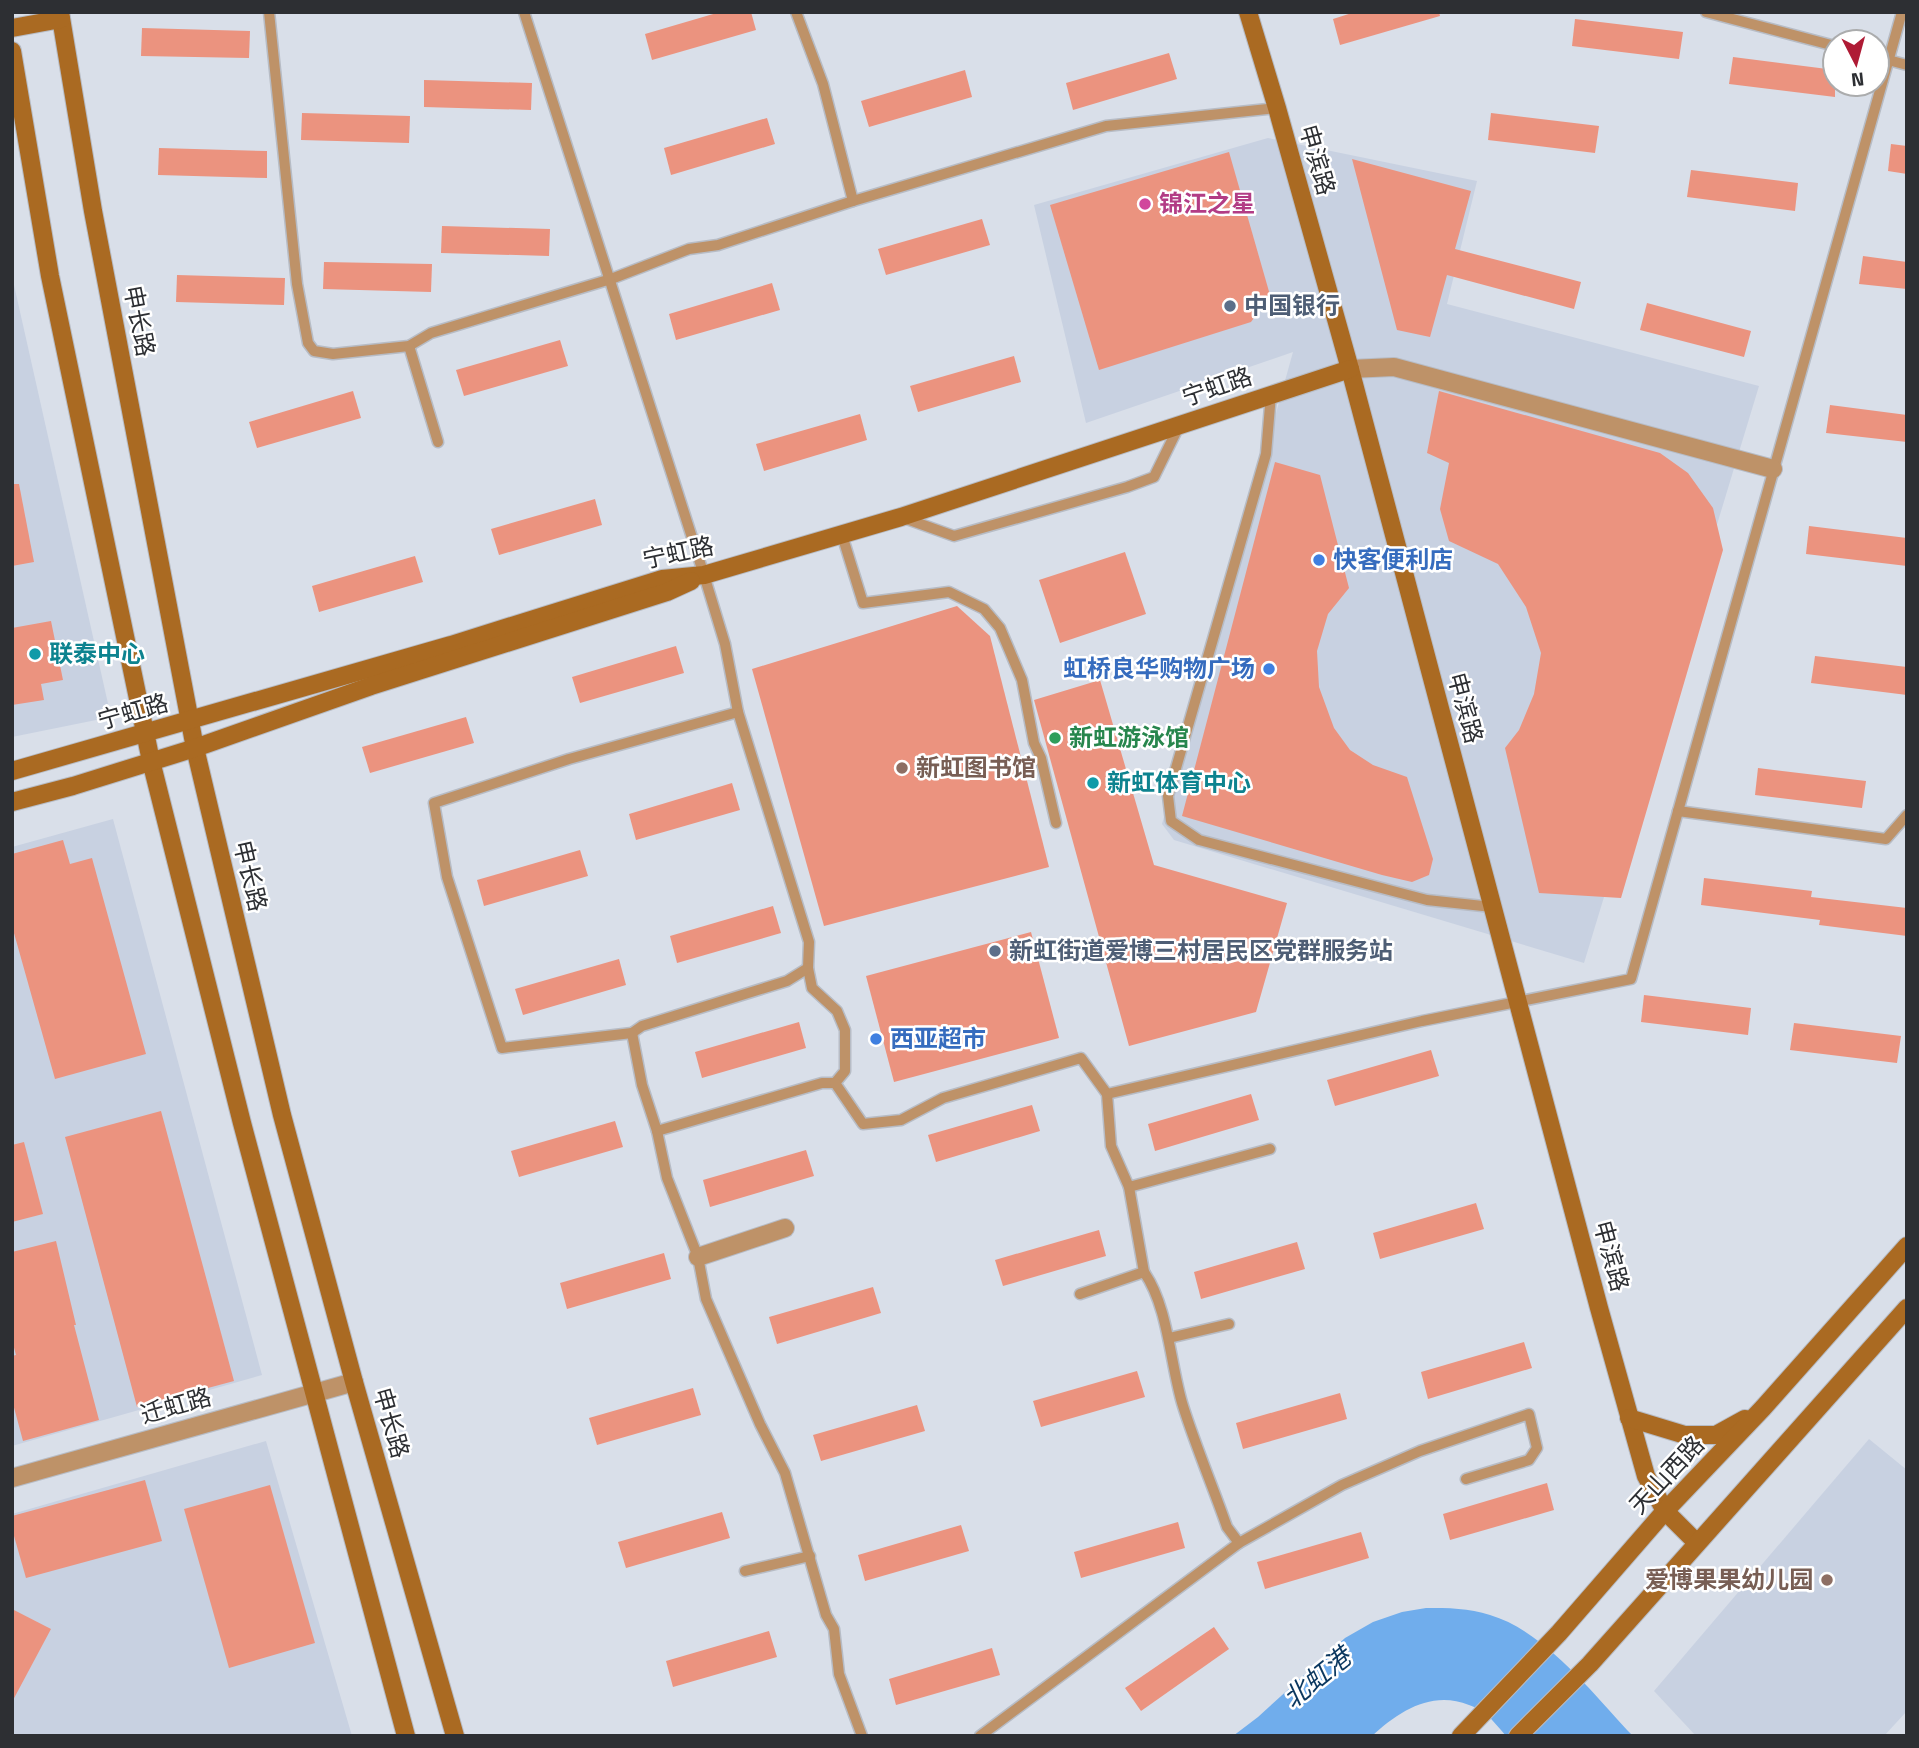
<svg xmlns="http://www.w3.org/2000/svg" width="1919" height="1748" font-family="'Titillium Web','Noto Sans SC',sans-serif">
  <rect width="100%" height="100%" fill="#d9dfe9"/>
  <g fill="#c8d1e1">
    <path d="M1268,138L1477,181L1447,304L1759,386L1584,963L1174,840L1162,824L1293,352L1086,423L1034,205Z"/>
    <path d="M12,276L111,717L12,737Z"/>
    <path d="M113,819L262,1375L12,1446V847Z"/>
    <path d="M1869,1439L1907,1470V1711L1884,1736H1696L1654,1691Z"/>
    <path d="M266,1441L352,1736H12V1514Z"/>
  </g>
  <path fill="#70adec" d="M1426,1608C1448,1608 1469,1608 1490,1615C1545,1631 1594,1695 1633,1736H1506C1499,1728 1492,1719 1484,1712C1480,1709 1474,1707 1469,1705C1432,1690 1399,1711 1372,1736H1233L1258,1717L1345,1638L1373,1622L1402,1612Z"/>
  <g fill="#eb937f">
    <path d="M720,12H751L756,30L652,60L645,34Z"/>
    <path d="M1355,12H1439L1440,16L1340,45L1333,19Z"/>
    <path d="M1575,19L1683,32L1679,59L1572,46Z"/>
    <path d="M142,28L250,31L249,58L141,56Z"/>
    <path d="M1169,53L1177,79L1073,110L1066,83Z"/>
    <path d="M1733,57L1835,70V97L1729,84Z"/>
    <path d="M965,70L972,97L869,127L861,101Z"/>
    <path d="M424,80L532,83L531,110L424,107Z"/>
    <path d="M302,113L410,116L409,143L301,140Z"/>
    <path d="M1491,113L1599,126L1595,153L1488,140Z"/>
    <path d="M767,118L775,144L671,175L664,148Z"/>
    <path d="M1891,144L1907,146V174L1888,171Z"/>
    <path d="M159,148L267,151V178L158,175Z"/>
    <path d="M1229,152L1270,295L1251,322L1099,370L1050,205Z"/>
    <path d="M1352,159L1471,191L1455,249L1581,282L1574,309L1447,275L1430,337L1397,330Z"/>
    <path d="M1691,170L1798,183L1795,211L1687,197Z"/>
    <path d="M982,219L990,245L886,275L878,249Z"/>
    <path d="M442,226L550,229L549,256L441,253Z"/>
    <path d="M1863,256L1907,262V289L1859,284Z"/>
    <path d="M324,262L432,264L431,292L323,289Z"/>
    <path d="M177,275L285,278L284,305L176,302Z"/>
    <path d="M772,283L780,310L676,340L669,314Z"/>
    <path d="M1647,303L1751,331L1744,357L1640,330Z"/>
    <path d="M560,340L568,366L464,396L456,370Z"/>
    <path d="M1014,356L1021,382L918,412L910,386Z"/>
    <path d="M353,391L361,418L257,448L249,422Z"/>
    <path d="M1439,391L1660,453L1688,473L1713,508L1723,550L1621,898L1539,893L1505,748L1519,730L1534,694L1541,653L1526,607L1498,564L1449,541L1440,509L1449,463L1427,453Z"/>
    <path d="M1830,405L1907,415V442L1826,433Z"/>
    <path d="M860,414L867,440L764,471L756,444Z"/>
    <path d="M1275,462L1320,475L1349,588L1328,614L1317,651L1319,687L1334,728L1350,750L1373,765L1407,777L1433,859L1429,875L1412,882L1382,875L1182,816Z"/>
    <path d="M12,484H19L34,562L12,566Z"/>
    <path d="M595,499L602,525L499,555L491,529Z"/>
    <path d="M1809,526L1907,538V566L1806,554Z"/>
    <path d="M1125,552L1146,614L1060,643L1039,580Z"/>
    <path d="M415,556L423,582L319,612L312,586Z"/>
    <path d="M957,606L990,636L1049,867L824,926L752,669Z"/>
    <path d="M51,621L63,680L41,684L44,700L12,705V628Z"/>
    <path d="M676,646L684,673L580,703L572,677Z"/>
    <path d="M1815,656L1907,667V695L1811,683Z"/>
    <path d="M1100,680L1154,865L1287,903L1256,1012L1129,1046L1034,700Z"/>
    <path d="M466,717L474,743L370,773L362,747Z"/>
    <path d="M1758,768L1866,781L1862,808L1755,795Z"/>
    <path d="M732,783L740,810L636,840L629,814Z"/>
    <path d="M63,840L70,864L92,858L146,1054L55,1079L12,926V854Z"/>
    <path d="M580,850L588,876L484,906L477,880Z"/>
    <path d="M1704,878L1812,891L1811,897L1907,908V936L1819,925L1820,920L1701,905Z"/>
    <path d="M773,906L781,933L677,963L670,936Z"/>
    <path d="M1031,932L1059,1038L894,1082L866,976Z"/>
    <path d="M619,959L626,985L523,1015L515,989Z"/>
    <path d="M1644,995L1751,1008L1748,1035L1641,1022Z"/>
    <path d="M799,1022L806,1048L702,1078L695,1052Z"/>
    <path d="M1794,1023L1901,1036L1897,1063L1790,1050Z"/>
    <path d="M1431,1050L1439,1076L1335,1106L1327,1080Z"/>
    <path d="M1251,1094L1259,1120L1155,1151L1148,1124Z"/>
    <path d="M1032,1105L1040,1131L936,1162L928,1135Z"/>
    <path d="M161,1111L234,1381L137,1407L65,1137Z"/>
    <path d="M615,1121L623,1147L519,1177L511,1151Z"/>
    <path d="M24,1142L43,1214L12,1222V1145Z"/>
    <path d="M806,1150L814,1176L710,1207L703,1180Z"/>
    <path d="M1476,1203L1484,1229L1380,1259L1373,1233Z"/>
    <path d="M1099,1230L1106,1256L1003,1286L995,1260Z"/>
    <path d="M56,1241L76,1325H74L99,1420L23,1441L12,1400V1356L16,1355L12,1340V1252Z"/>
    <path d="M1297,1242L1305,1269L1201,1299L1194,1272Z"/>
    <path d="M664,1253L671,1279L567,1309L560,1283Z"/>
    <path d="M873,1287L881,1313L777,1344L769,1317Z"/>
    <path d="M1524,1342L1532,1368L1428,1399L1421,1372Z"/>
    <path d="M1137,1371L1145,1397L1041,1427L1033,1401Z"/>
    <path d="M693,1388L701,1415L597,1445L589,1418Z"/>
    <path d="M1340,1393L1347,1419L1243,1449L1236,1423Z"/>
    <path d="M917,1405L925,1431L821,1461L813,1435Z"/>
    <path d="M145,1480L162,1541L26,1578L12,1529V1516Z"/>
    <path d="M1547,1483L1554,1510L1450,1540L1443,1514Z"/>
    <path d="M270,1485L315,1643L229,1668L184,1509Z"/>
    <path d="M722,1512L730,1538L626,1568L618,1542Z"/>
    <path d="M1178,1522L1185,1548L1081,1578L1074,1552Z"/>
    <path d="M961,1525L969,1551L865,1581L858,1555Z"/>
    <path d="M1361,1532L1369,1558L1265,1589L1257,1562Z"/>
    <path d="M12,1609L51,1629L12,1702Z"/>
    <path d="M1214,1627L1229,1649L1141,1711L1125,1688Z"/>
    <path d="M769,1631L777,1657L673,1687L666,1661Z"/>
    <path d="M992,1648L1000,1675L896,1705L889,1679Z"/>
  </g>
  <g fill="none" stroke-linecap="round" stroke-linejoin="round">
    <defs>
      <g id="lane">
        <path d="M269,12L297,284L308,343L314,351L333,354L409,346L431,333L611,279L689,249L718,245L853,201L1106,126L1277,108"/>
        <path d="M524,12L704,575L725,644L738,712L809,942L808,968L812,988L837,1011L845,1030V1071L835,1083H822L657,1131"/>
        <path d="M796,12L823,84L853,201"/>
        <path d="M1706,12L1835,46"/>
        <path d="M1877,57L1907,65"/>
        <path d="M409,346L438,442"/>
        <path d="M1271,394L1266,454L1168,796L1171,821L1199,840L1427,900L1492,907"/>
        <path d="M901,517L954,536L1127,487L1154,477L1179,426"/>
        <path d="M842,535L863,603L949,592L984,609L1000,628L1022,680L1034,743L1041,758L1056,823"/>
        <path d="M738,712L569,759L434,803L447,877L502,1048L632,1033L642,1026L787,981L808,968"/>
        <path d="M1678,811L1886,839L1907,815"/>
        <path d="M632,1033L642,1085L657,1131L667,1178L698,1257L706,1299L760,1424L785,1473L826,1615L834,1629L839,1674L862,1736"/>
        <path d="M835,1083L863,1124L901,1120L943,1098L1081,1058L1107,1094L1111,1146L1129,1187L1144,1272C1169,1308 1170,1365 1183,1406C1196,1447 1213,1487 1227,1527L1239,1543"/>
        <path d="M1107,1094L1422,1021L1631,979L1902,12"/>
        <path d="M1129,1187L1270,1149"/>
        <path d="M1080,1294L1144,1272"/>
        <path d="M1169,1338L1229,1324"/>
        <path d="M745,1571L810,1556"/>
        <path d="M980,1736L1239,1543L1342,1485L1420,1451L1529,1414L1537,1448L1529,1460L1466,1479"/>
      </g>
      <g id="street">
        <path d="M1350,369L1394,367L1773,469"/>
        <path d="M698,1257L785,1228"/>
        <path d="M12,1478L354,1382"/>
      </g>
      <g id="secondary">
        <path d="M60,12L93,211L195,748L282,1115L354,1382L455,1736"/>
        <path d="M1248,12L1277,108L1350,369L1599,1308L1646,1476L1665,1511L1697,1543"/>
        <path d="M12,28L61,19"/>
        <path d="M12,51L50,276L151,761L242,1123L406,1736"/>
        <path d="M12,771L451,645L662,579L704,575L901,517L1350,369"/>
        <path d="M12,802L73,786L195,748L371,686L667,592L691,581"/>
        <path d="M1629,1418L1685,1435H1716L1745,1419"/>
        <path d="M1461,1736L1559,1633L1665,1511L1763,1408L1907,1246"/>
        <path d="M1518,1736L1590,1664L1907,1308"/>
      </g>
    </defs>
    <use href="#lane" stroke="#b7bcc5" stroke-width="13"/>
    <use href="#street" stroke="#b7bcc5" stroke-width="20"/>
    <use href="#secondary" stroke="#b7bcc5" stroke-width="20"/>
    <use href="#lane" stroke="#be9268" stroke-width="10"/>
    <use href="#street" stroke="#be9268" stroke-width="18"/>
    <use href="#secondary" stroke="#aa6a22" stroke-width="18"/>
  </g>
  <circle fill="#d1479c" stroke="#fff" stroke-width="2.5" cx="1145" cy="204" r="7"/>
  <g fill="#5c6f8a" stroke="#fff" stroke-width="2.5">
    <circle cx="1230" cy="306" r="7"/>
    <circle cx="995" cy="951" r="7"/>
  </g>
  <g fill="#3f7fe0" stroke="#fff" stroke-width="2.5">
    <circle cx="1319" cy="560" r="7"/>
    <circle cx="1269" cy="669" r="7"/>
    <circle cx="876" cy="1039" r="7"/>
  </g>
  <g fill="#0f9aa8" stroke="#fff" stroke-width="2.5">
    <circle cx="35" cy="654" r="7"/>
    <circle cx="1093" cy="783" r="7"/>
  </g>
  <circle fill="#2e9e5b" stroke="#fff" stroke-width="2.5" cx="1055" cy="738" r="7"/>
  <g fill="#8d6e63" stroke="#fff" stroke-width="2.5">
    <circle cx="902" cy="768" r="7"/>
    <circle cx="1827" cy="1580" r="7"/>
  </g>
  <g text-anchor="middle" stroke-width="5" stroke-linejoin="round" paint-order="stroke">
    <g font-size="24" fill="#2d2f33" stroke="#fff">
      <text transform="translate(1317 160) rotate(74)" y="8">申滨路</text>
      <text transform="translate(139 321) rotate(79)" y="8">申长路</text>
      <text transform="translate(1217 387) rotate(-19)" y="8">宁虹路</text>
      <text transform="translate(678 553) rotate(-12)" y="8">宁虹路</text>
      <text transform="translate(1465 708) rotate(75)" y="8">申滨路</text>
      <text transform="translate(133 712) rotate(-16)" y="8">宁虹路</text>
      <text transform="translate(250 876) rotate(77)" y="8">申长路</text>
      <text transform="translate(1611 1256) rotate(75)" y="8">申滨路</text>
      <text transform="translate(176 1406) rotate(-16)" y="8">迁虹路</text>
      <text transform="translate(391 1423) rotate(74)" y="8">申长路</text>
      <text transform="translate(1667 1475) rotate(-47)" y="8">天山西路</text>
    </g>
    <g font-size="24" font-weight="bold" fill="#b23c85" stroke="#fff" text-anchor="start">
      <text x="1159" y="212">锦江之星</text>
    </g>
    <g font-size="24" font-weight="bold" fill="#4e5e75" stroke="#fff" text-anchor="start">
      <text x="1244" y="314">中国银行</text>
      <text x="1009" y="959">新虹街道爱博三村居民区党群服务站</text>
    </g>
    <g font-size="24" font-weight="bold" fill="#366cbe" stroke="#fff" text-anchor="start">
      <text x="1333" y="568">快客便利店</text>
      <text x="1255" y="677" text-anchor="end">虹桥良华购物广场</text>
      <text x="890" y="1047">西亚超市</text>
    </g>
    <g font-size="24" font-weight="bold" fill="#0d838f" stroke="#fff" text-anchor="start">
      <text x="49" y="662">联泰中心</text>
      <text x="1107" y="791">新虹体育中心</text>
    </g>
    <g font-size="24" font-weight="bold" fill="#27864d" stroke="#fff" text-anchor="start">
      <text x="1069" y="746">新虹游泳馆</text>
    </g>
    <g font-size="24" font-weight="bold" fill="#785e54" stroke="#fff" text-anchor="start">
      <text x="916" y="776">新虹图书馆</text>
      <text x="1813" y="1588" text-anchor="end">爱博果果幼儿园</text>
    </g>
    <g font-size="26" font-style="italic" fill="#0a375f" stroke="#fff">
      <text transform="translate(1317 1678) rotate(-39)" y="9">北虹港</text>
    </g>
  </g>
  <rect width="1919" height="1748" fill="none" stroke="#2d2f33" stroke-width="28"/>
  <g transform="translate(1856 63) rotate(174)"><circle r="33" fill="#ffffff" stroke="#abacad" stroke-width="2"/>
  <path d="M0-5L12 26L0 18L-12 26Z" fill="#af1b35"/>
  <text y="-10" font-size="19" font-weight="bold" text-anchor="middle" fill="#2d2f33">N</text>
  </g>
</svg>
